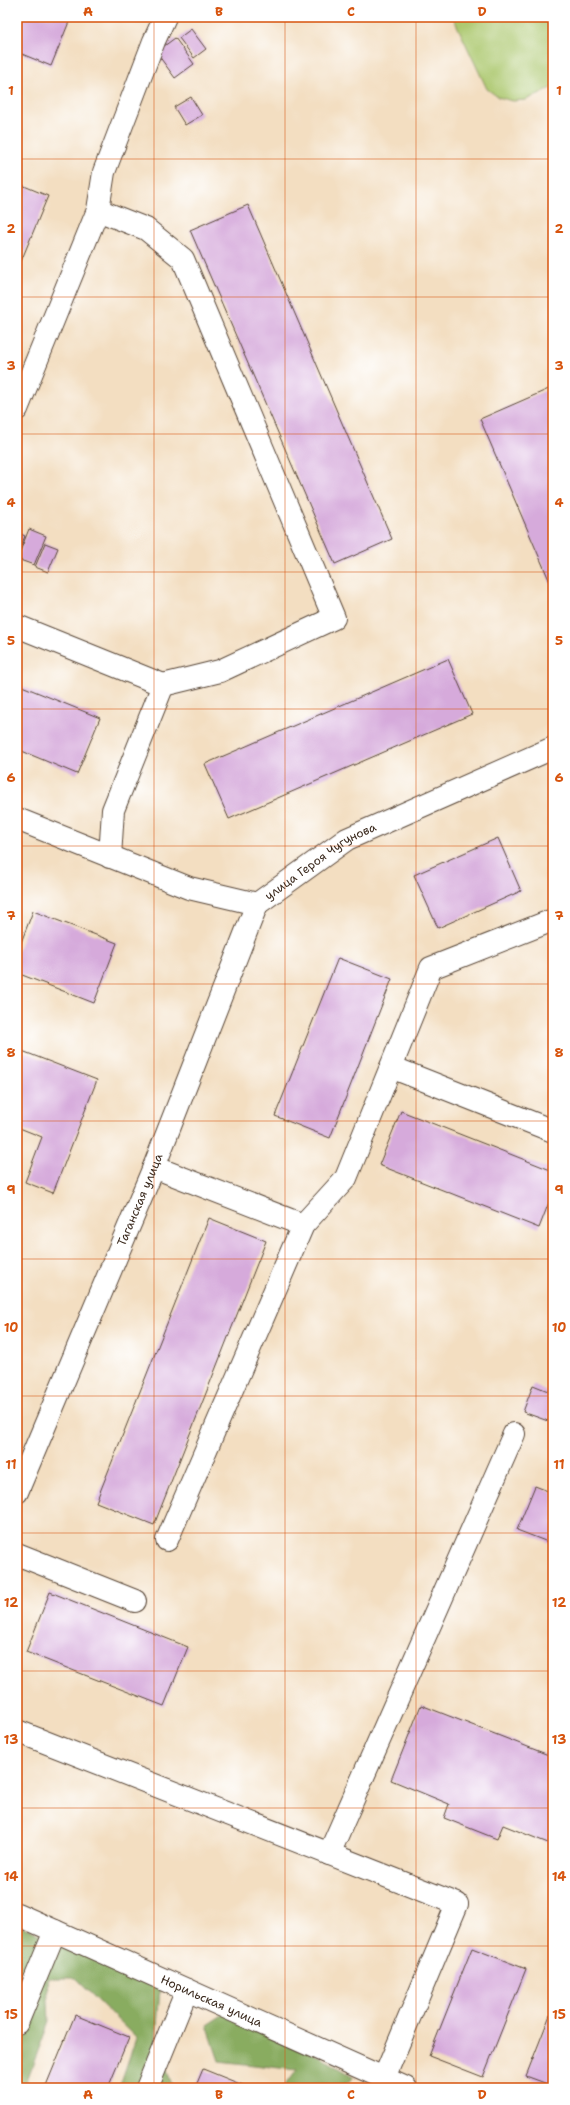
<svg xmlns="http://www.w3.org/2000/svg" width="570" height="2105" font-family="'Shantell Sans',sans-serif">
  <rect width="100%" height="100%" fill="#fff"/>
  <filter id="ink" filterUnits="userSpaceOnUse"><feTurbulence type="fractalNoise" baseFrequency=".025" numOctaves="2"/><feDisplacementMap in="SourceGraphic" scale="8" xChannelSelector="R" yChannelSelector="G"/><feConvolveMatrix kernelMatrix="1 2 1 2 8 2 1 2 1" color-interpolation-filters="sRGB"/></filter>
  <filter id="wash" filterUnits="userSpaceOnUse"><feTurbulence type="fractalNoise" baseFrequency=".012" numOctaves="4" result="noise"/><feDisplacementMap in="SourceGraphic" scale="16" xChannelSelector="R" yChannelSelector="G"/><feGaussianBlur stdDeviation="0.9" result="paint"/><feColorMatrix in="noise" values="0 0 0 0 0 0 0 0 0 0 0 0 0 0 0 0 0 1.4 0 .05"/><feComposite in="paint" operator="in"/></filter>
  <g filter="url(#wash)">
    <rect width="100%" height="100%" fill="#f3dec1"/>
    <path fill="#acc86e" stroke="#747946" d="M453,17H553V87L526,100L512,101L498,97L487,89Z"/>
    <g fill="#89ac61" stroke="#626b40">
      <path d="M17,1924L160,1989L156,2039L173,2088H119L136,2038L75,1978H47L49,2022L24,2088H17Z"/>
      <path d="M236,2006L354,2077L341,2088H284L297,2070L219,2061L207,2025Z"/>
    </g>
    <g id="blocks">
      <g fill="#d6aadb">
        <path d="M17,17H71L51,66L17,52Z"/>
        <path d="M191,29L206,49L194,58L179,38Z"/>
        <path d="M175,38L194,64L175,78L156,52Z"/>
        <path d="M191,97L202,115L185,125L174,107Z"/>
        <path d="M17,183L48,196L17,271Z"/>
        <path d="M248,205L392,539L335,564L190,230Z"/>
        <path d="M551,388L553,393V589L480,419Z"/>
        <path d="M29,529L46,536L34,565L17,559Z"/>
        <path d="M17,532L25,536L17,555Z"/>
        <path d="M45,543L58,548L48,572L35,567Z"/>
        <path d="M448,659L472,714L229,819L205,764Z"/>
        <path d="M17,684L100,718L77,774L17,749Z"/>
        <path d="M553,814V828L548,816Z"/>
        <path d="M498,838L521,891L438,928L414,875Z"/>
        <path d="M33,911L117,943L94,1003L17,973V953Z"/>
        <path d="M338,958L392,979L330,1138L275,1116Z"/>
        <path d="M17,1049L97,1080L53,1193L25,1182L42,1137L17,1127V1118L21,1109L17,1108Z"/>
        <path d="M401,1111L553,1171V1192L539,1228L379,1165Z"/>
        <path d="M209,1218L266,1241L154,1525L96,1502Z"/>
        <path d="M533,1385L553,1393V1408L548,1421L523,1412Z"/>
        <path d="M535,1486L553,1493V1544L517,1530Z"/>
        <path d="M50,1592L188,1647L164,1706L26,1652Z"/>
        <path d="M421,1705L551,1756L553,1751V1845L503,1825L497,1839L444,1818L449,1804L391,1780Z"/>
        <path d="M472,1948L526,1969L483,2077L429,2056Z"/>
        <path d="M75,2015L129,2037L108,2088H45Z"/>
        <path d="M550,2015L553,2017V2086L526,2076Z"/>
        <path d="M203,2069L250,2088H195Z"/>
      </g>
    </g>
  </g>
  <g filter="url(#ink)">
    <use href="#blocks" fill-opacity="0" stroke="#574536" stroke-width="1"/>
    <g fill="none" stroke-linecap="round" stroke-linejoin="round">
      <defs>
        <g id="minor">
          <path d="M98,210L146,229L183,259L334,618L220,671L163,685"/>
          <path d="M17,409L98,210L104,172L154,41L165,17"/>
          <path d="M17,626L163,685L113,810L110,857"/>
          <path id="s1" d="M17,819L189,888L257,904L347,839L553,748"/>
          <path d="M391,1067L553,1131"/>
          <path d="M154,1167L303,1225"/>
          <path id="s2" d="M17,1492L154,1167L257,904"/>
          <path d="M167,1540L303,1225L346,1178L431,968L553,920"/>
          <path d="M17,1554L135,1601"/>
          <path d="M17,1731L457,1904L384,2078"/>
          <path d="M329,1854L514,1434"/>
          <path id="s3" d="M17,1914L406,2088"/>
          <path d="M17,2023L55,1931"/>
          <path d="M147,2088L187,1990"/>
        </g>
      </defs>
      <use href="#minor" stroke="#574536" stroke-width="24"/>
      <use href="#minor" stroke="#fff" stroke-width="22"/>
    </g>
  </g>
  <path fill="none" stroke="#d7540e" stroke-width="1" stroke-opacity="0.55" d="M154,17V2088M285,17V2088M416,17V2088M17,159H553M17,297H553M17,434H553M17,572H553M17,709H553M17,846H553M17,984H553M17,1121H553M17,1259H553M17,1396H553M17,1533H553M17,1671H553M17,1808H553M17,1946H553"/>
  <g text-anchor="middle" stroke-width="3" stroke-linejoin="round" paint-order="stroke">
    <g font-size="12" fill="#3b2a1e" stroke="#fff">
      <text dy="4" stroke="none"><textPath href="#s1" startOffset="332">улица Героя Чугунова</textPath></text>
      <text dy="4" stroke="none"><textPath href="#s2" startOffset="317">Таганская улица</textPath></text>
      <text dy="4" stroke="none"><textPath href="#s3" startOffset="213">Норильская улица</textPath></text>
    </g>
  </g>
  <rect width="570" height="2105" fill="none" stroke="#fff" stroke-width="44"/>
  <rect x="22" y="22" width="526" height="2061" fill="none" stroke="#d7540e" stroke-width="1.5"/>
  <g font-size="13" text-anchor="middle" font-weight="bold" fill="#d7540e">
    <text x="88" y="16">A</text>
    <text x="219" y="16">B</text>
    <text x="351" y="16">C</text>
    <text x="482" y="16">D</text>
    <text x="11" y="95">1</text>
    <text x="559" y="95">1</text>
    <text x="11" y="233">2</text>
    <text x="559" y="233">2</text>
    <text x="11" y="370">3</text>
    <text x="559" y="370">3</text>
    <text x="11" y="507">4</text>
    <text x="559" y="507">4</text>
    <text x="11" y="645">5</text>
    <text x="559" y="645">5</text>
    <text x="11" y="782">6</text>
    <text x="559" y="782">6</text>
    <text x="11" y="920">7</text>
    <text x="559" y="920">7</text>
    <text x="11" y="1057">8</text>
    <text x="559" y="1057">8</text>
    <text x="11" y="1194">9</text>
    <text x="559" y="1194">9</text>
    <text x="11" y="1332">10</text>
    <text x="559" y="1332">10</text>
    <text x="11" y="1469">11</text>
    <text x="559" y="1469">11</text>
    <text x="11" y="1607">12</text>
    <text x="559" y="1607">12</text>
    <text x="11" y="1744">13</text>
    <text x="559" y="1744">13</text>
    <text x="11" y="1881">14</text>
    <text x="559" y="1881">14</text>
    <text x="11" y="2019">15</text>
    <text x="559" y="2019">15</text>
    <text x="88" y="2099">A</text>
    <text x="219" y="2099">B</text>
    <text x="351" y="2099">C</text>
    <text x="482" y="2099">D</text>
  </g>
</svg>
